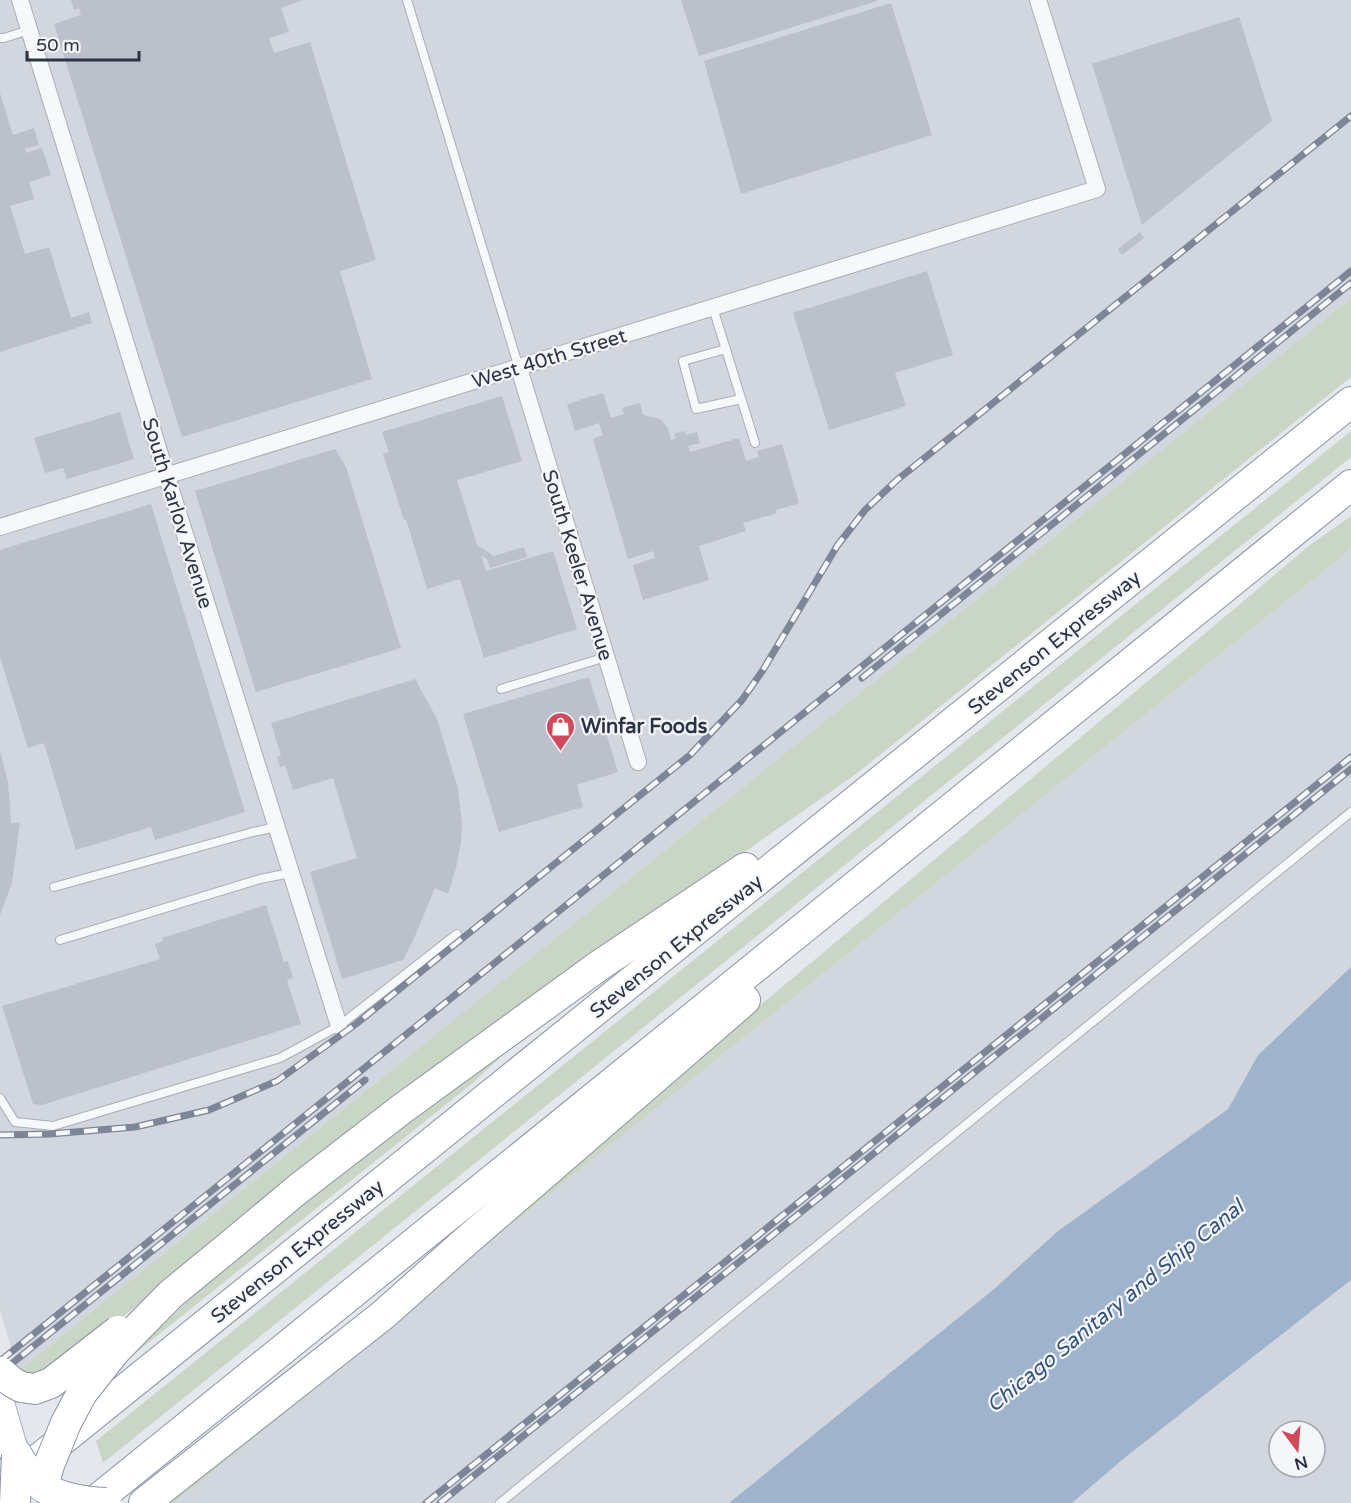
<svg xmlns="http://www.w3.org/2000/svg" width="1351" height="1503" font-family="'Varela Round',sans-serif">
  <rect width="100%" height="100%" fill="#e4e7ec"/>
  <g fill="#d2d6de" fill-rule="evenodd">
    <path d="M0,0H1351V298L19,1370L16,1363L0,1311Z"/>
    <path d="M1351,549V967L1258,1055L1228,1109L1058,1231L994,1289L729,1503H174L361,1351L363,1344Z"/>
    <path d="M1351,1280V1503H1072L1122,1460ZM1279,1431H1315V1467H1279Z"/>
  </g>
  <g fill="#c9d6c5">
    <path d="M1351,298V377L856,774L716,872L342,1143L47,1377L36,1379L19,1370Z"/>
    <path d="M1351,431V457L103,1463L96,1441Z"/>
    <path d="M1351,516V549L363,1344L362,1351L174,1503H165L1252,594L1310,545Z"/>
    <path d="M535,1025L474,1082L122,1364L236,1255Z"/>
  </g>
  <path fill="#9fb4cc" d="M1351,967V1280L1122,1460L1072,1503H729L994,1289L1058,1231L1228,1109L1258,1055Z"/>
  <g fill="#bbc0ca">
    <path d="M71,0H303L281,8L289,32L269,38L274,53L310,42L376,260L340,271L372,379L182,437L54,24L81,15L79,8L74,10Z"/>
    <path d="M681,0H877V1L699,56Z"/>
    <path d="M891,3L932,135L741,194L704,61Z"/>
    <path d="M1239,17L1272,121L1142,225L1092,64Z"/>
    <path d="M0,93L13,135L34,128L39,145L25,149L26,153L42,148L51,175L29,182L34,199L10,206L25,254L49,247L71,318L89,312L92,323L0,352Z"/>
    <path d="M1140,232L1144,238L1122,255L1118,249Z"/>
    <path d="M927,271L953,355L895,373L906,406L829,430L793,313Z"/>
    <path d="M603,393L611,418L624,414L622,408L640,403L643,415L660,419L668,428L671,440L676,438L674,434L684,431L686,435L697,432L700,443L688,446L690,452L739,438L746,461L759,457L757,451L782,444L799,503L776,510L777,513L743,523L746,531L699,546L709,580L643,600L633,565L655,558L653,551L628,559L593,439L603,435L599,423L575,431L567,404Z"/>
    <path d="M502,396L522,461L457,480L477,545L494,556L524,547L527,557L490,568L487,559L481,555L486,571L553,551L577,629L484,658L460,579L427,589L406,519L404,520L383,454L389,452L382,432Z"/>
    <path d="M120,412L134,459L67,479L63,468L45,473L34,438Z"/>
    <path d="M335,449L346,467L401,648L256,692L195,491Z"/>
    <path d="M151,504L245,812L155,840L151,827L76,850L44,743L28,748L0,657V550Z"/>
    <path d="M589,677L618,772L577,785L583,807L499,832L463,714Z"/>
    <path d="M415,679L437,719L458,789L462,824L461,842L456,868L448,894L435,888L415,936L403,960L342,979L310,872L357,858L333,778L293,790L285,765L280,767L277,757L281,756L271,723Z"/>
    <path d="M0,751L8,782L11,823L20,822L12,883L0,915Z"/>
    <path d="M266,905L284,962L288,961L293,978L287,980L301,1024L42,1105L33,1104L2,1006L160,959L155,944L163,941L162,938Z"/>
  </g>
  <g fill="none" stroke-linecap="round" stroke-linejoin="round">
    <defs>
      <g id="lane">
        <path d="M407,0L519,368"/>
        <path d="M0,38H4L29,30"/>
        <path d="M713,308L755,443"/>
        <path d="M726,349L683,361L696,409L741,399"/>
        <path d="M501,689L606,657"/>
        <path d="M54,887L253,832L276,827"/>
        <path d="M60,940L260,879L290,873"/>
        <path d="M0,1098L15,1122L53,1126L280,1058L339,1026L457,934"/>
        <path d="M500,1503L1351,812"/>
      </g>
      <g id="street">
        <path d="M20,0L171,490L339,1026"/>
        <path d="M519,368L638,762"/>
        <path d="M0,527L1097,189L1038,0"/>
      </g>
      <path id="secondary" d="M0,1396L15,1447"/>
      <g id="highway">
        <path d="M232,1244L298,1189L403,1108L600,965L745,868"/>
        <path d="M0,1431L17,1455"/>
        <path d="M0,1490L1351,402"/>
        <path d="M93,1503L1351,485"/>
        <path d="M144,1503L383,1315L465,1242L745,1000"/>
      </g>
    </defs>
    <use href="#lane" stroke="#a9aeb7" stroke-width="10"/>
    <use href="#street" stroke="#a9aeb7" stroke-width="18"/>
    <use href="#secondary" stroke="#a9aeb7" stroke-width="26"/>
    <use href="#highway" stroke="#8b94a3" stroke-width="32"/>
    <use href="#lane" stroke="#f7f8fa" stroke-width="8"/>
    <use href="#street" stroke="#f7f8fa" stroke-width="16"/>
    <use href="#secondary" stroke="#fff" stroke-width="24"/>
    <use href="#highway" stroke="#fff" stroke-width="30"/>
    <defs>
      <g id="rail">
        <path d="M862,678L1351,283"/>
        <path d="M0,1135L50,1134L135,1127L209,1110L277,1081L356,1024L690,755L742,700L763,670L837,546L865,510L897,480L1351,116"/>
        <path d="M0,1361L429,1016L1351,271"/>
        <path d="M0,1373L365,1080"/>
        <path d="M426,1503L1351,757"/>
        <path d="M440,1503L1351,769"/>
      </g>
    </defs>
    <use href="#rail" stroke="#7d8696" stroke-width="7"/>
    <use href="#rail" stroke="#f4f6f9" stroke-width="4.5" stroke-dasharray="14" stroke-linecap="butt"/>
    <defs>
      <g id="highway-bridge">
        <path d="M0,1372L12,1382L21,1387L35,1389L51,1383L118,1331"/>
        <path d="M17,1455C24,1466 31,1477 41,1485C56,1498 86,1502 106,1503"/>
        <path d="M43,1487L49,1465L66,1423L82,1393L115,1351L171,1294L232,1244"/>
        <path d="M15,1503L17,1455"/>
      </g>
    </defs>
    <use href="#highway-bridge" stroke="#8b94a3" stroke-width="32" stroke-linecap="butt"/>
    <use href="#highway-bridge" stroke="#fff" stroke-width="30"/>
  </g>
  <defs>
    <symbol id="shop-pin" viewBox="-11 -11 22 30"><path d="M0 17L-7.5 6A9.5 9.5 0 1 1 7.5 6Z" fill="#d1495b" stroke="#f4f6f9"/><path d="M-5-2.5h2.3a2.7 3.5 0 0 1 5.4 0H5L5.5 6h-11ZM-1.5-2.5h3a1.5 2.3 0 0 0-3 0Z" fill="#fff"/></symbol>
  </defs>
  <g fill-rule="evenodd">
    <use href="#shop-pin" x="544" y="710" width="33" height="45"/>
  </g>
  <g text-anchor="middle" stroke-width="4.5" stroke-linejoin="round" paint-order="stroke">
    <g font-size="20" fill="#2b3445" stroke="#f4f6f9">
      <text transform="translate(549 358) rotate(-17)" y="7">West 40th Street</text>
      <text transform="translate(178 513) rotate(73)" y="7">South Karlov Avenue</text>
      <text transform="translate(578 565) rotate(73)" y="7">South Keeler Avenue</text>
      <text transform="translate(1054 642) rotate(-39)" y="7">Stevenson Expressway</text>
      <text transform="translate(676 946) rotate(-39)" y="7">Stevenson Expressway</text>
      <text transform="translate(297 1251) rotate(-39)" y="7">Stevenson Expressway</text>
    </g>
    <g font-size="20" font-weight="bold" fill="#2b3445" stroke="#f4f6f9" text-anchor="start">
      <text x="581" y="733">Winfar Foods</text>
    </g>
    <g font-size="21" font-style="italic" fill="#34527a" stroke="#f4f6f9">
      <text transform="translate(1115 1306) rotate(-39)" y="7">Chicago Sanitary and Ship Canal</text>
    </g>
  </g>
  <g transform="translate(1297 1449) rotate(164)"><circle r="28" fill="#f4f6f9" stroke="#a4a8b1" stroke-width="1.5"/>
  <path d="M0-4.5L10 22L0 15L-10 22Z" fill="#d1495b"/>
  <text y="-9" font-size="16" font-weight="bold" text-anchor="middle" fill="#2b3445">N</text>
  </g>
  <path d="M27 51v9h112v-9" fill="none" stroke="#2b3445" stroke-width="3"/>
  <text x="36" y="51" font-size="18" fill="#2b3445" stroke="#f4f6f9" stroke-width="4.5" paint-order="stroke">50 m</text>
</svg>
